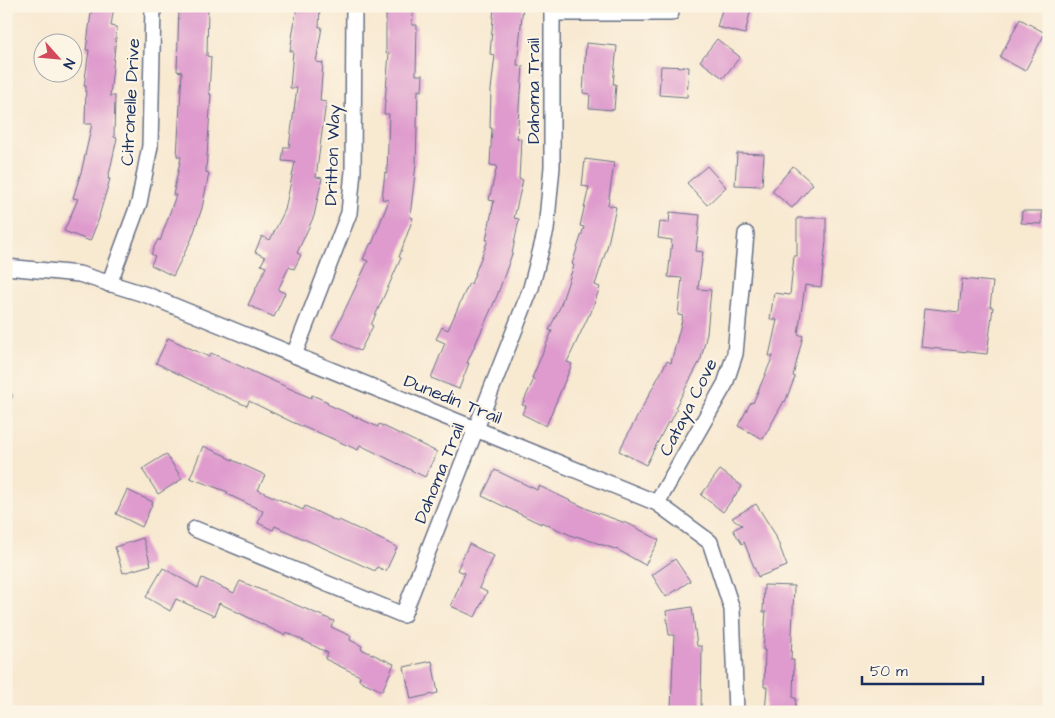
<svg xmlns="http://www.w3.org/2000/svg" width="1055" height="718" font-family="'Architects Daughter',sans-serif">
  <rect width="100%" height="100%" fill="#fcf5e5"/>
  <filter id="ink" filterUnits="userSpaceOnUse"><feTurbulence type="fractalNoise" baseFrequency=".02" numOctaves="2"/><feDisplacementMap in="SourceGraphic" scale="10" xChannelSelector="R" yChannelSelector="G"/><feConvolveMatrix kernelMatrix="1 2 1 2 8 2 1 2 1" color-interpolation-filters="sRGB"/></filter>
  <filter id="wash" filterUnits="userSpaceOnUse"><feTurbulence type="fractalNoise" baseFrequency=".0096" numOctaves="4" result="noise"/><feDisplacementMap in="SourceGraphic" scale="20" xChannelSelector="R" yChannelSelector="G"/><feGaussianBlur stdDeviation="1.12" result="paint"/><feColorMatrix in="noise" values="0 0 0 0 0 0 0 0 0 0 0 0 0 0 0 0 0 1.4 0 .05"/><feComposite in="paint" operator="in"/></filter>
  <g filter="url(#wash)">
    <rect width="100%" height="100%" fill="#f8e9d1"/>
    <g id="blocks">
      <g fill="#df9bce">
        <path d="M92,6H114L111,26L117,27L110,96H115L114,137L117,138L108,179H110L99,216H100L90,241L64,231L78,199L73,198L82,169L92,124H85L86,86H84L89,50H86Z"/>
        <path d="M179,6H208L207,56L211,57L209,94H211L206,172L209,173L202,208L192,238L173,276L151,265L155,256L151,254L158,239L160,241L176,195H173L181,157L177,156L182,72L177,71Z"/>
        <path d="M297,6H320L319,27H322L316,62L323,63L320,101L326,102L316,177L322,178L314,216L297,253L301,255L294,269L289,267L278,290L285,293L274,317L248,305L266,267L261,265L265,257L255,252L262,236L270,240L285,210L295,162L282,161L284,147H289L297,88H290L293,51H290Z"/>
        <path d="M386,6H414L412,25H417L416,75H423L422,91L418,90L416,164L410,217L413,218L399,257L401,258L371,325L373,326L360,351L332,337L368,261L363,259L371,243L372,244L389,200L382,199L385,172L387,173L389,114H384L389,53H386Z"/>
        <path d="M494,6H523L517,65L523,66L521,93H520L517,138L521,139L519,179L523,180L514,218L519,219L512,254L497,296L467,363H469L459,389L431,378L445,343L436,339L442,327L448,330L469,283L471,284L488,240H486L494,201L489,200L497,166L490,165L492,128H490L491,90L495,55L490,54Z"/>
        <path d="M723,6H743L751,8L745,34L717,27Z"/>
        <path d="M1020,19L1045,33L1025,71L1000,57Z"/>
        <path d="M717,39L740,57L723,78L700,61Z"/>
        <path d="M586,43L617,46L613,84H616L614,110L589,108L590,94L583,93Z"/>
        <path d="M661,66L689,67L687,97L659,95Z"/>
        <path d="M737,153L764,154L762,186L735,185Z"/>
        <path d="M585,159L614,163L608,205L616,207L607,248L595,285L600,287L590,315H589L567,362L572,364L546,426L522,414L526,406L522,405L534,379L532,378L552,331L549,330L560,307L574,265L572,264L584,227L580,226L589,187L582,186Z"/>
        <path d="M707,166L726,187L707,205L687,183Z"/>
        <path d="M793,166L813,184L792,208L772,191Z"/>
        <path d="M1022,211H1042V224L1021,223Z"/>
        <path d="M670,212L700,215L696,251L703,252L698,289L711,290L707,333L701,359L675,408L677,409L670,423L668,422L646,465L619,451L667,361L671,363L683,316L678,315L682,278L668,277L672,240L658,238L660,222L669,223Z"/>
        <path d="M797,218H826V241L821,287L805,285L798,334L803,336L793,376L795,377L785,402L784,401L763,439L738,426L751,402L753,403L773,356H769L777,320L770,319L774,293L790,295L794,256H797Z"/>
        <path d="M962,279L993,282L990,307H993L987,354L921,347L925,308L959,312Z"/>
        <path d="M168,338L209,357L211,353L311,398L312,395L328,402L327,404L378,427L379,424L437,452L425,477L360,445L358,450L315,431V432L290,421L249,401L247,406L213,391L156,363Z"/>
        <path d="M203,446L226,456V457L265,475L258,490L303,510L305,506L338,522L339,520L397,547L386,571L377,567L375,571L275,526L273,530L258,523L263,511L227,494L228,492L190,478Z"/>
        <path d="M166,454L182,479L158,494L142,469Z"/>
        <path d="M495,470L537,490L539,486L592,511L631,525L659,540L645,565L618,550L576,536L575,537L541,522V524L482,496Z"/>
        <path d="M720,470L742,486L723,512L701,495Z"/>
        <path d="M127,490L153,502L142,527L116,514Z"/>
        <path d="M756,504L775,534L787,566L758,577L744,542L742,544L733,530L742,525L732,518Z"/>
        <path d="M143,538L151,565L123,573L115,547Z"/>
        <path d="M469,544L494,556L479,588L487,592L475,617L451,606L465,573L457,570Z"/>
        <path d="M675,559L690,581L666,597L652,575Z"/>
        <path d="M163,568L198,588L202,578L234,593L240,581L334,621L331,627L351,636L350,640L362,646L361,649L394,664L382,691L359,680L360,676L325,659L328,653L286,632L284,635L219,603L214,616L176,599L170,611L146,597Z"/>
        <path d="M764,585L794,586L791,660H794L793,698H796L795,712H765L767,687H764L765,650H763L766,612H763Z"/>
        <path d="M692,607L697,646H702L701,711L671,709L674,635H669L666,611Z"/>
        <path d="M432,661L438,693L411,699L404,667Z"/>
      </g>
    </g>
  </g>
  <g filter="url(#ink)">
    <use href="#blocks" fill-opacity="0" stroke="#687086" stroke-width="1"/>
    <g fill="none" stroke-linecap="round" stroke-linejoin="round">
      <defs>
        <path id="lane" d="M6,395L8,396"/>
        <g id="street">
          <path d="M552,13H671"/>
          <path d="M6,267L79,274L147,295L657,503L710,542L732,609L736,712"/>
          <path d="M109,284L139,203L150,146L153,6"/>
          <path d="M294,355L349,213L353,171L354,6"/>
          <path d="M657,503L725,384L735,354L746,234"/>
          <path d="M195,529L403,615L531,288L546,230L552,167V6"/>
        </g>
      </defs>
      <use href="#lane" stroke="#687086" stroke-width="10"/>
      <use href="#street" stroke="#687086" stroke-width="18"/>
      <use href="#lane" stroke="#fff" stroke-width="8"/>
      <use href="#street" stroke="#fff" stroke-width="15"/>
    </g>
  </g>
  <g text-anchor="middle" stroke-width="4.5" stroke-linejoin="round" paint-order="stroke">
    <g font-size="18" fill="#1b2f5e" stroke="#fcf5e5">
      <text transform="translate(533 91) rotate(-90)" y="6">Dahoma Trail</text>
      <text transform="translate(130 102) rotate(-87)" y="6">Citronelle Drive</text>
      <text transform="translate(332 155) rotate(-88)" y="6">Dritton Way</text>
      <text transform="translate(453 399) rotate(22)" y="6">Dunedin Trail</text>
      <text transform="translate(688 407) rotate(-63)" y="6">Cataya Cove</text>
      <text transform="translate(439 473) rotate(-68)" y="6">Dahoma Trail</text>
    </g>
  </g>
  <rect width="1055" height="718" fill="none" stroke="#fcf5e5" stroke-width="25"/>
  <g transform="translate(58 58) rotate(117)"><circle r="24" fill="#fcf5e5" stroke="#a2a6af"/>
  <path d="M0-4L9 19L0 12L-9 19Z" fill="#d1495b"/>
  <text y="-8" font-size="14" font-weight="bold" text-anchor="middle" fill="#1b2f5e">N</text>
  </g>
  <path d="M862 676v8h121v-8" fill="none" stroke="#1b2f5e" stroke-width="2.5"/>
  <text x="870" y="676" font-size="15" fill="#1b2f5e" stroke="#fcf5e5" stroke-width="4" paint-order="stroke">50 m</text>
</svg>
